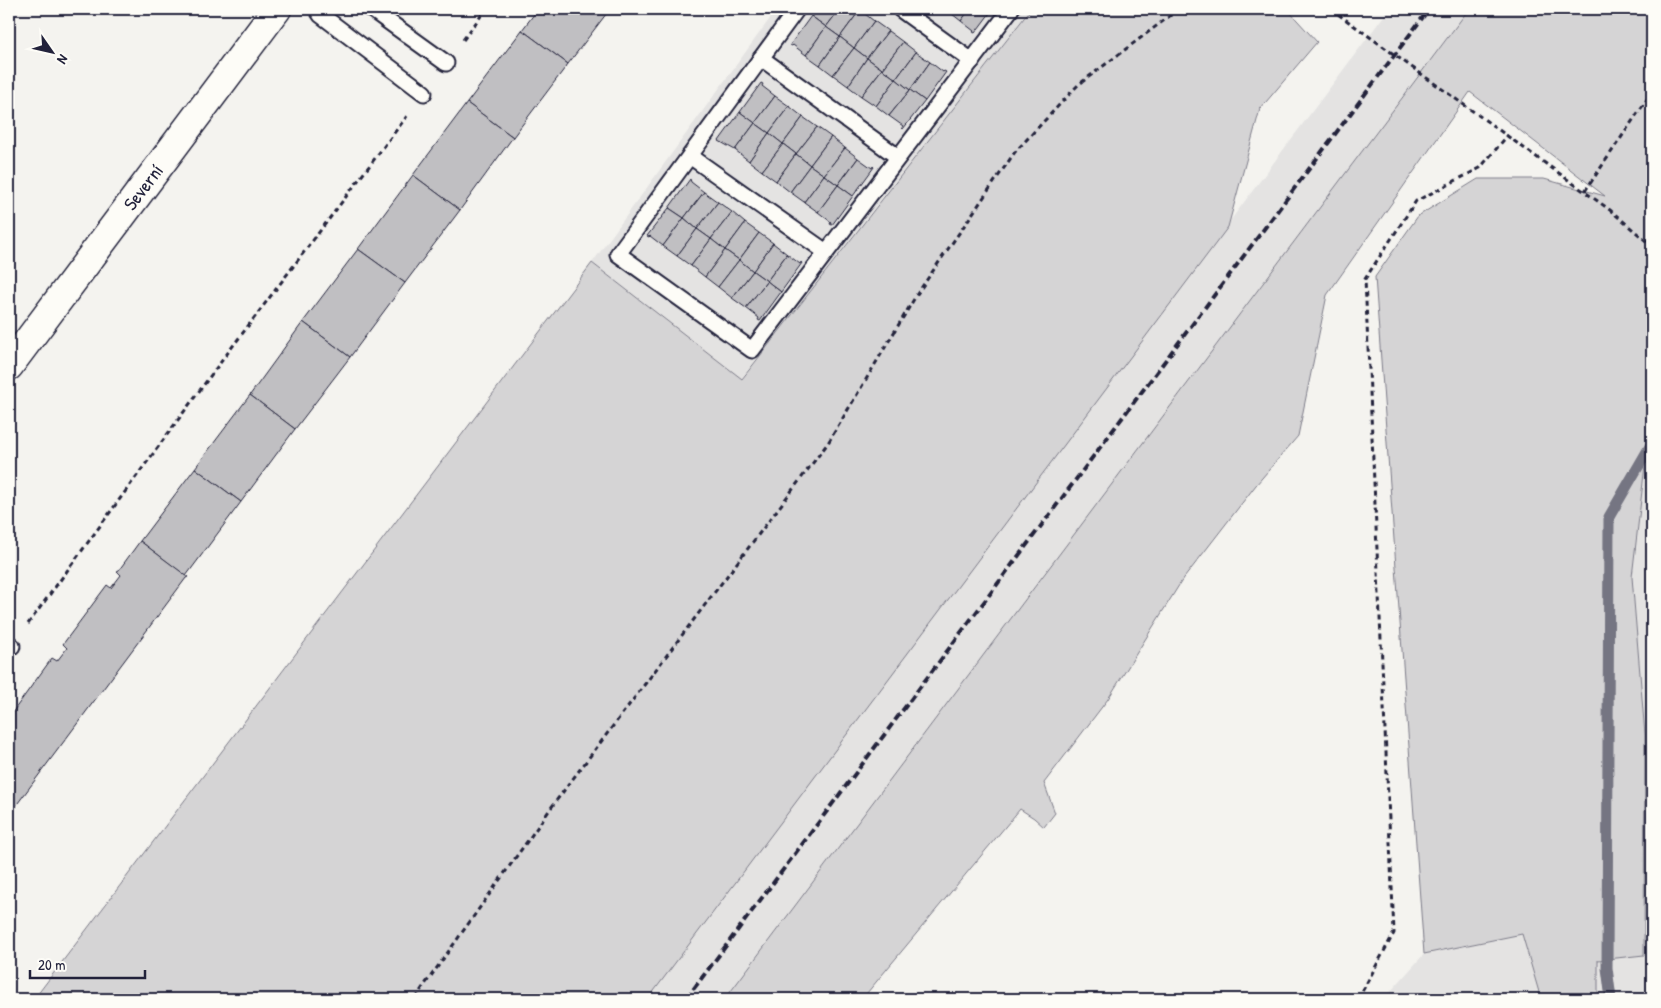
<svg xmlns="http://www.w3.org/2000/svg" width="1661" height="1008" font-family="'Patrick Hand',sans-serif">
  <rect width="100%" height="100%" fill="#f4f3ef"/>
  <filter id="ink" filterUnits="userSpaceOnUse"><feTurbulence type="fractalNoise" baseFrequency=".02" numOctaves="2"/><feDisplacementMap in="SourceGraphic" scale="10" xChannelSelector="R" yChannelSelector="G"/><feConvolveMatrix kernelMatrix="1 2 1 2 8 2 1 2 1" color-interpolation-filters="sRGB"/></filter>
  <g filter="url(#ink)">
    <g fill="#e4e3e2">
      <path d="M777,9H1031L741,379L592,263Z"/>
      <path d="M1389,9H1469L725,999H646Z"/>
      <path d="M1652,457V999H1598V960L1644,955L1645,735L1632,577L1645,465Z"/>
      <path d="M1523,934L1541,999H1384L1424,954Z"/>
    </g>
    <g fill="#d5d4d5" stroke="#7c7b88">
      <path d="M1031,9H1287L1317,42L1260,109L1228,227L648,999H34L592,263L742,379Z"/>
      <path d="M1469,9H1652V457L1645,465L1632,577L1645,735L1644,955L1598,960V999H1541L1522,934L1424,954L1375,277L1418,216L1478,179H1544L1605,196L1470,92L1327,295L1298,436L1256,485L1181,582L1108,699L1044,783L1055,813L1044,827L1034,818L1020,809L862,999H725Z"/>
    </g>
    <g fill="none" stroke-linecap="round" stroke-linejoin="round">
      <path stroke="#757582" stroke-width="11" d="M1611,999L1607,968L1609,517L1652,443"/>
    </g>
    <g fill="#c0bfc2" stroke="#22223b">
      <path d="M538,9H610L568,64L522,30Z"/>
      <path d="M817,9H840L826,27L811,16Z"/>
      <path d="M840,9H858L860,10L840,37L826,27Z"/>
      <path d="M948,9H970L961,21L947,10Z"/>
      <path d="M970,9H993L975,33L973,32L974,31L961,21Z"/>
      <path d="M860,10L874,21L854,48L840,37Z"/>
      <path d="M811,16L826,27L806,55L793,45L792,46L790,45Z"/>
      <path d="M874,21L888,31L867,58L854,48Z"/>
      <path d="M826,27L840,37L820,65L806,55Z"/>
      <path d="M522,30L568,64L513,137L467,103Z"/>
      <path d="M888,31L903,42L882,69L867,58Z"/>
      <path d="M840,37L854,48L833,75L820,65Z"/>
      <path d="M903,42L916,52L896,79L882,69Z"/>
      <path d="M854,48L867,58L848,86L833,75Z"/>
      <path d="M916,52L930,62L910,90L896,79Z"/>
      <path d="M867,58L882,69L861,96L848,86Z"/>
      <path d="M930,62L943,72L944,71L946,72L925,101L910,90Z"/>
      <path d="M882,69L896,79L876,106L861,96Z"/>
      <path d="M896,79L910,90L889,116L876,106Z"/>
      <path d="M761,83L763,84L762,86L775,96L755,123L740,112Z"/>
      <path d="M910,90L925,101L903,129L902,128L903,126L889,116Z"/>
      <path d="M775,96L789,106L769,133L755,123Z"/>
      <path d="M467,103L513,137L460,210L413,175Z"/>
      <path d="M789,106L803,117L783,144L769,133Z"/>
      <path d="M740,112L755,123L735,150L719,141Z"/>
      <path d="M803,117L817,127L796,154L783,144Z"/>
      <path d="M755,123L769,133L749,161L735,150Z"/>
      <path d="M817,127L831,137L810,165L796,154Z"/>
      <path d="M769,133L783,144L762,171L749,161Z"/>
      <path d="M831,137L845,148L824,175L810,165Z"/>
      <path d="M783,144L796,154L776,181L762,171Z"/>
      <path d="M845,148L858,158L838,185L824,175Z"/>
      <path d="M796,154L810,165L790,192L776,181Z"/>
      <path d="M858,158L872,168L873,166L874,167L853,196L838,185Z"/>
      <path d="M810,165L824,175L804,202L790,192Z"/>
      <path d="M413,175L460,210L405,283L358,249Z"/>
      <path d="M824,175L838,185L818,212L804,202Z"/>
      <path d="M690,179L691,182L704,192L684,218L669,208Z"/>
      <path d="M838,185L853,196L832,225L830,224L831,222L818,212Z"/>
      <path d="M704,192L718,202L697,229L684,218Z"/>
      <path d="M718,202L732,212L711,239L697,229Z"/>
      <path d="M669,208L684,218L663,246L650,236L649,237L647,236Z"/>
      <path d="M732,212L745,223L725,250L711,239Z"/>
      <path d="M684,218L697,229L677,256L663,246Z"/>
      <path d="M745,223L759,233L739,260L725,250Z"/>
      <path d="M697,229L711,239L691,266L677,256Z"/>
      <path d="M759,233L773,243L753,271L739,260Z"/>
      <path d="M711,239L725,250L705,277L691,266Z"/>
      <path d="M773,243L787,254L767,281L753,271Z"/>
      <path d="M358,249L405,283L350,357L303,322Z"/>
      <path d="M725,250L739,260L718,287L705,277Z"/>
      <path d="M787,254L800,264L801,262L802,263L781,292L767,281Z"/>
      <path d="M739,260L753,271L732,298L718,287Z"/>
      <path d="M753,271L767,281L746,308L732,298Z"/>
      <path d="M767,281L781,292L760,321L758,320L759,318L746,308Z"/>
      <path d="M303,322L350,357L295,429L250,395Z"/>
      <path d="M250,395L295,429L241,502L195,468Z"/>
      <path d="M195,468L241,502L186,576L140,541Z"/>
      <path d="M140,541L188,577L186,578L9,815V726L13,720L9,717L52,658L57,661L67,648L63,644L107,585L111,588L121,575L117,571L119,570Z"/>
      <path d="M1652,958V999H1650L1649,959Z"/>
    </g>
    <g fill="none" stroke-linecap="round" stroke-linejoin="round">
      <defs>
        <g id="lane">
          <path d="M317,9L321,15L424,93"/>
          <path d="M371,9L446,63"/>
          <path d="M797,9L618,254L752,350L1011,9"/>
          <path d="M900,9L972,61"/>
          <path d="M761,58L898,157"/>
          <path d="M690,156L826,252"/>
          <path d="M9,644L12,646"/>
        </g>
        <path id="secondary" d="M9,366L277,9"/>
      </defs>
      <use href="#lane" stroke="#22223b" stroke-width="19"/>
      <use href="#secondary" stroke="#22223b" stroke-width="31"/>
      <g stroke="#22223b" stroke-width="3" stroke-dasharray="5 4" stroke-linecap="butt">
        <path d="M1331,9L1610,210L1652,246"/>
        <path d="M463,40L486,9"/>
        <path d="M1585,191L1652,92"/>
        <path d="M28,624L214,371L407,116"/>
        <path d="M416,999L421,990L556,801L828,443L917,294L1015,152L1078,85L1179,9"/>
        <path d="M1358,999L1394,933L1365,279L1416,201L1480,168L1508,135"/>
      </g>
      <use href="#lane" stroke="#fdfcf7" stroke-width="15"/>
      <use href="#secondary" stroke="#fdfcf7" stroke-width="28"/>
      <path stroke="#22223b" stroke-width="4" stroke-dasharray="8 4" stroke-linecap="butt" d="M686,999L1429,9"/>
    </g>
  </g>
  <g text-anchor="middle" stroke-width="4.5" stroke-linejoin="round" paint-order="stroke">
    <g font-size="19" fill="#22223b" stroke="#fdfcf7">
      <text transform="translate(143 187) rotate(-53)" y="7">Severní</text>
    </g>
  </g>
  <rect width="1661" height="1008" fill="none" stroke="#fdfcf7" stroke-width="30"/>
  <rect x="15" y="15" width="1631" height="978" fill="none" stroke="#22223b" stroke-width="2" filter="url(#ink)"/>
  <g transform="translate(52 52) rotate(124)" stroke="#fdfcf7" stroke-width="4" paint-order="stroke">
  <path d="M0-4L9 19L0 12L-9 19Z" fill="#22223b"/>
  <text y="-8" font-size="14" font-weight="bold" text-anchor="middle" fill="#22223b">N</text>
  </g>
  <path d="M30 970v8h115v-8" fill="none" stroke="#22223b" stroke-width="2.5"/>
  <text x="38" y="970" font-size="15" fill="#22223b" stroke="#fdfcf7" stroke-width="4" paint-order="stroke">20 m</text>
</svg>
